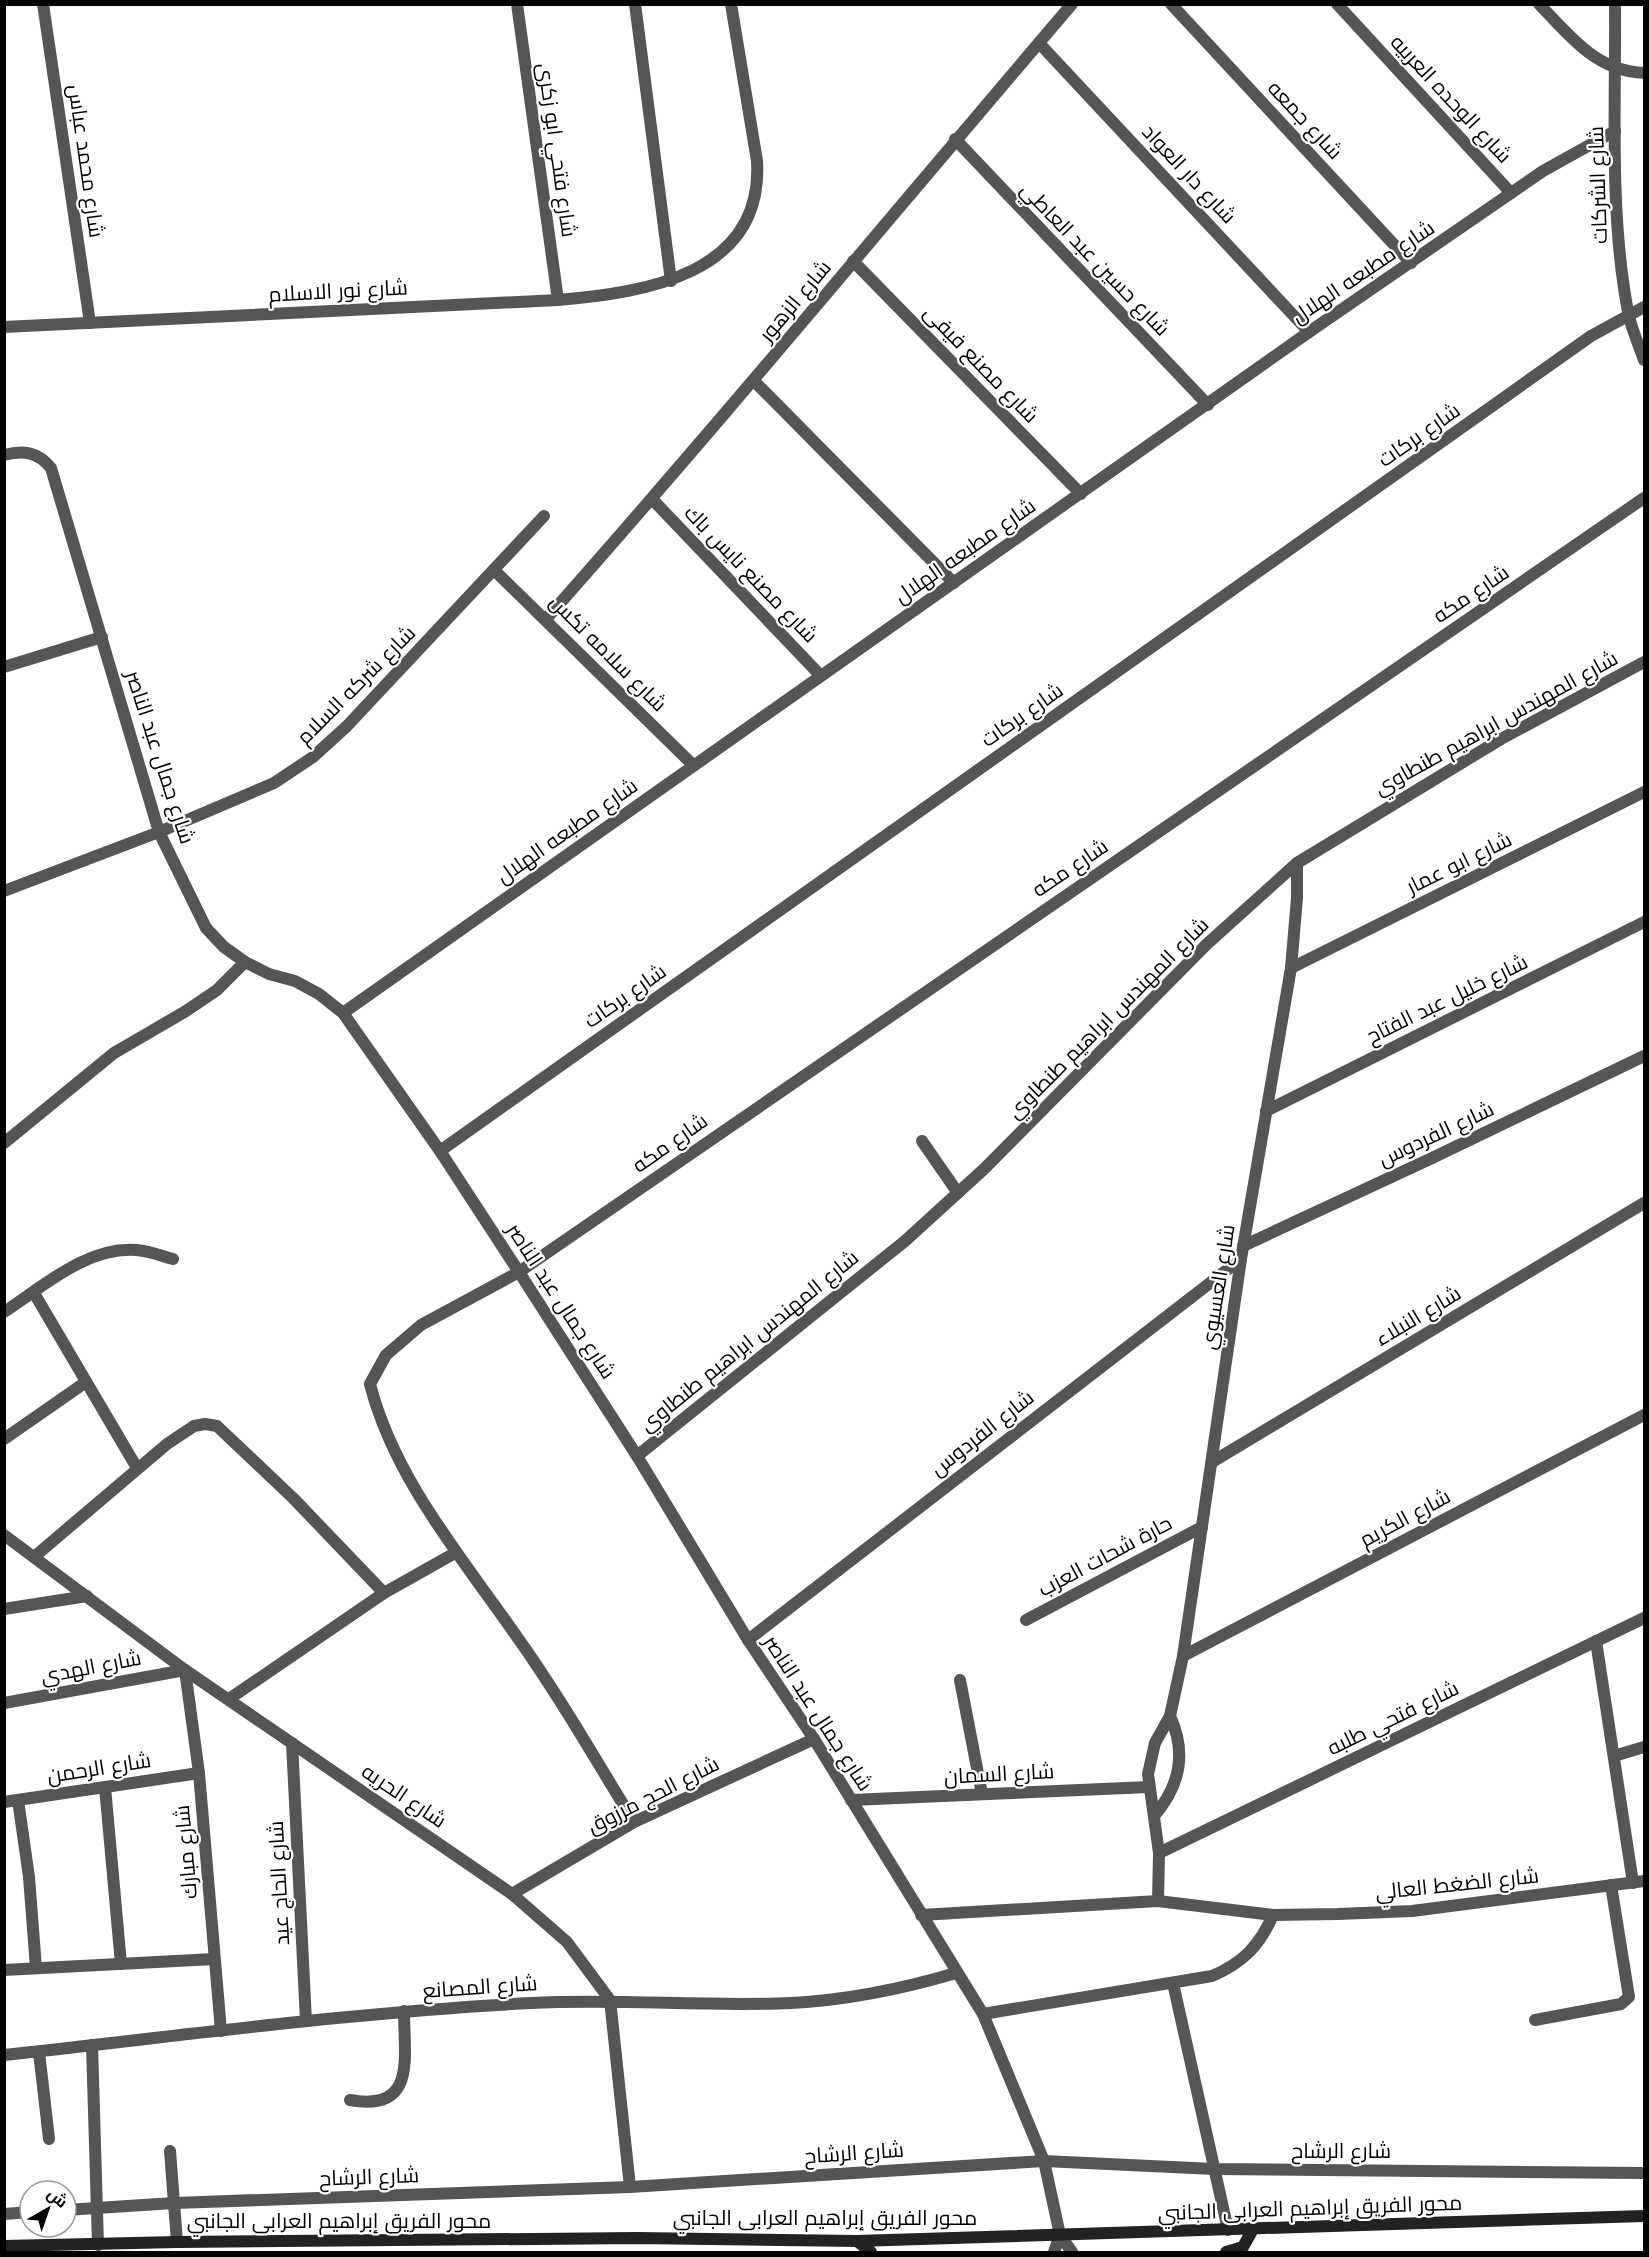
<svg xmlns="http://www.w3.org/2000/svg" width="1649" height="2257" font-family="Inter,Cairo,sans-serif">
  <rect width="100%" height="100%" fill="#fff"/>
  <g fill="none" stroke-linecap="round" stroke-linejoin="round">
    <g stroke="#555" stroke-width="12">
      <path d="M43,4L90,323"/>
      <path d="M517,4L558,300"/>
      <path d="M635,4L671,281"/>
      <path d="M1171,4L1411,263"/>
      <path d="M1337,4L1511,193"/>
      <path d="M1539,4C1571,37 1596,71 1644,73"/>
      <path d="M1615,4C1616,106 1609,211 1628,312C1631,328 1639,345 1644,360"/>
      <path d="M1039,43L1309,332"/>
      <path d="M955,139L1208,405"/>
      <path d="M853,261L1081,494"/>
      <path d="M4,327L558,300C645,293 764,274 757,161L731,4"/>
      <path d="M754,381L954,583"/>
      <path d="M4,455C24,450 38,452 51,468L159,832L206,928L224,947L245,962L269,974L295,981L319,994L343,1013L440,1151L519,1272L637,1456L748,1640L814,1739L983,2014L1044,2161L1060,2235L1054,2252"/>
      <path d="M652,499L821,676"/>
      <path d="M494,570L693,765"/>
      <path d="M546,619C725,417 897,209 1072,4"/>
      <path d="M4,667L102,637"/>
      <path d="M4,891L159,832L274,783L313,757L347,726L544,516"/>
      <path d="M1291,968L1644,792"/>
      <path d="M343,1013L1309,332L1543,171L1615,131"/>
      <path d="M1266,1111L1644,922"/>
      <path d="M922,1141L958,1193"/>
      <path d="M4,1143L114,1053L186,1011L217,990L245,962"/>
      <path d="M440,1151L1591,336L1644,307"/>
      <path d="M1243,1246L1430,1159L1644,1056"/>
      <path d="M34,1293L137,1468"/>
      <path d="M4,1312C44,1286 87,1246 137,1250C149,1251 162,1256 173,1259"/>
      <path d="M4,1439L86,1382"/>
      <path d="M637,1456L905,1241L984,1169L1207,944L1297,863L1501,739L1644,662"/>
      <path d="M1212,1462L1644,1203"/>
      <path d="M4,1535L185,1670L512,1894L567,1942L610,2000L630,2187"/>
      <path d="M34,1557L167,1444L194,1426L205,1424L217,1426L294,1499L384,1593"/>
      <path d="M4,1609L87,1596"/>
      <path d="M1026,1620L1202,1527"/>
      <path d="M748,1640L1241,1259"/>
      <path d="M1596,1641L1633,1883"/>
      <path d="M1183,1656L1644,1415"/>
      <path d="M960,1680L982,1794"/>
      <path d="M229,1699L384,1593L455,1553"/>
      <path d="M4,1703L185,1670L199,1773L221,2031"/>
      <path d="M292,1743L306,2021"/>
      <path d="M1614,1756L1644,1747"/>
      <path d="M105,1787L121,1964"/>
      <path d="M18,1800L29,1877L36,1968"/>
      <path d="M851,1800L1149,1787"/>
      <path d="M4,1802L199,1773"/>
      <path d="M1154,1816C1180,1786 1187,1753 1170,1716"/>
      <path d="M634,1822C595,1759 558,1694 515,1634C460,1555 394,1478 370,1384L386,1355L421,1325L519,1272L1644,498"/>
      <path d="M1159,1853L1644,1618"/>
      <path d="M512,1894L634,1822L814,1739"/>
      <path d="M1158,1901L1159,1853L1148,1774L1155,1743L1170,1716L1183,1656L1241,1259L1291,968L1297,898V863"/>
      <path d="M921,1915L1158,1901L1273,1915L1338,1914L1412,1911L1644,1881"/>
      <path d="M4,1970L214,1959"/>
      <path d="M1173,1983L1228,2230"/>
      <path d="M983,2014L1212,1976C1243,1963 1260,1945 1273,1915"/>
      <path d="M1535,2020L1621,2004L1629,1997L1611,1885"/>
      <path d="M92,2045L98,2245"/>
      <path d="M39,2052L49,2139"/>
      <path d="M4,2055C180,2036 355,2012 531,2003C618,1998 704,2007 791,2003C848,2000 902,1989 956,1973"/>
      <path d="M350,2100C417,2112 404,2058 404,2011"/>
      <path d="M170,2151L177,2242"/>
      <path d="M66,2210L174,2203L630,2187L1044,2161L1214,2169L1644,2173"/>
      <path d="M4,2214L30,2212"/>
      <path d="M1060,2235L1072,2252"/>
    </g>
    <g stroke="#222" stroke-width="12">
      <path d="M857,2241L871,2252"/>
      <path d="M4,2246L177,2242L638,2238L857,2241L1644,2216"/>
      <path d="M1226,2252L1243,2247L1253,2229"/>
    </g>
  </g>
  <g text-anchor="middle" stroke-width="4.5" stroke-linejoin="round" paint-order="stroke">
    <g font-size="21" fill="#000" stroke="#fff">
      <text transform="translate(1451 99) rotate(47)" y="7">شارع الوحده العربيه</text>
      <text transform="translate(1305 120) rotate(47)" y="7">شارع جمعه</text>
      <text transform="translate(557 150) rotate(82)" y="7">شارع فتحي ابو زكرى</text>
      <text transform="translate(86 161) rotate(82)" y="7">شارع محمد عباس</text>
      <text transform="translate(1189 174) rotate(47)" y="7">شارع دار العواد</text>
      <text transform="translate(1598 185) rotate(-92)" y="7">شارع الشركات</text>
      <text transform="translate(1095 259) rotate(46)" y="7">شارع حسين عبد العاطي</text>
      <text transform="translate(1363 272) rotate(-34)" y="7">شارع مطبعه الهلال</text>
      <text transform="translate(338 291) rotate(-3)" y="7">شارع نور الاسلام</text>
      <text transform="translate(795 301) rotate(-50)" y="7">شارع الزهور</text>
      <text transform="translate(981 364) rotate(46)" y="7">شارع مصنع فيفى</text>
      <text transform="translate(1419 435) rotate(-35)" y="7">شارع بركات</text>
      <text transform="translate(965 551) rotate(-35)" y="7">شارع مطبعه الهلال</text>
      <text transform="translate(751 574) rotate(46)" y="7">شارع مصنع نايس باك</text>
      <text transform="translate(1471 594) rotate(-34)" y="7">شارع مكه</text>
      <text transform="translate(608 653) rotate(45)" y="7">شارع سلامه تكس</text>
      <text transform="translate(356 685) rotate(-45)" y="7">شارع شركه السلام</text>
      <text transform="translate(1022 715) rotate(-35)" y="7">شارع بركات</text>
      <text transform="translate(1496 723) rotate(-29)" y="7">شارع المهندس ابراهيم طنطاوي</text>
      <text transform="translate(160 757) rotate(72)" y="7">شارع جمال عبد الناصر</text>
      <text transform="translate(567 831) rotate(-35)" y="7">شارع مطبعه الهلال</text>
      <text transform="translate(1459 863) rotate(-26)" y="7">شارع ابو عمار</text>
      <text transform="translate(1070 868) rotate(-34)" y="7">شارع مكه</text>
      <text transform="translate(625 996) rotate(-35)" y="7">شارع بركات</text>
      <text transform="translate(1447 999) rotate(-26)" y="7">شارع خليل عبد الفتاح</text>
      <text transform="translate(1108 1018) rotate(-45)" y="7">شارع المهندس ابراهيم طنطاوي</text>
      <text transform="translate(1436 1134) rotate(-25)" y="7">شارع الفردوس</text>
      <text transform="translate(670 1143) rotate(-35)" y="7">شارع مكه</text>
      <text transform="translate(1218 1287) rotate(-81)" y="7">شارع العسيوي</text>
      <text transform="translate(561 1301) rotate(57)" y="7">شارع جمال عبد الناصر</text>
      <text transform="translate(1418 1316) rotate(-31)" y="7">شارع النبلاء</text>
      <text transform="translate(749 1341) rotate(-39)" y="7">شارع المهندس ابراهيم طنطاوي</text>
      <text transform="translate(982 1433) rotate(-38)" y="7">شارع الفردوس</text>
      <text transform="translate(1405 1518) rotate(-28)" y="7">شارع الكريم</text>
      <text transform="translate(1105 1556) rotate(-28)" y="7">حارة شحات العزب</text>
      <text transform="translate(91 1667) rotate(-11)" y="7">شارع الهدي</text>
      <text transform="translate(818 1713) rotate(57)" y="7">شارع جمال عبد الناصر</text>
      <text transform="translate(1393 1718) rotate(-26)" y="7">شارع فتحي طلبه</text>
      <text transform="translate(99 1768) rotate(-9)" y="7">شارع الرحمن</text>
      <text transform="translate(999 1774) rotate(-3)" y="7">شارع السمان</text>
      <text transform="translate(653 1795) rotate(-27)" y="7">شارع الحج مرزوق</text>
      <text transform="translate(404 1796) rotate(34)" y="7">شارع الحريه</text>
      <text transform="translate(186 1852) rotate(-95)" y="7">شارع مبارك</text>
      <text transform="translate(279 1883) rotate(-93)" y="7">شارع الحاج عيد</text>
      <text transform="translate(1457 1884) rotate(-6)" y="7">شارع الضغط العالي</text>
      <text transform="translate(480 1987) rotate(-4)" y="7">شارع المصانع</text>
      <text x="1341" y="2158">شارع الرشاح</text>
      <text transform="translate(854 2153) rotate(-4)" y="7">شارع الرشاح</text>
      <text transform="translate(369 2177) rotate(-2)" y="7">شارع الرشاح</text>
      <text transform="translate(1310 2208) rotate(-2)" y="7">محور الفريق إبراهيم العرابى الجانبي</text>
      <text x="825" y="2225">محور الفريق إبراهيم العرابى الجانبي</text>
      <text x="339" y="2228">محور الفريق إبراهيم العرابى الجانبي</text>
    </g>
  </g>
  <rect width="1649" height="2257" fill="none" stroke="#000000" stroke-width="12"/>
  <g transform="translate(48 2209) rotate(40)"><circle r="28" fill="#ffffff" stroke="#999999" stroke-width="1.5"/>
  <path d="M0-4.5L10 22L0 15L-10 22Z" fill="#000000"/>
  <text y="-9" font-size="16" font-weight="bold" text-anchor="middle" fill="#000000">ش</text>
  </g>
</svg>
